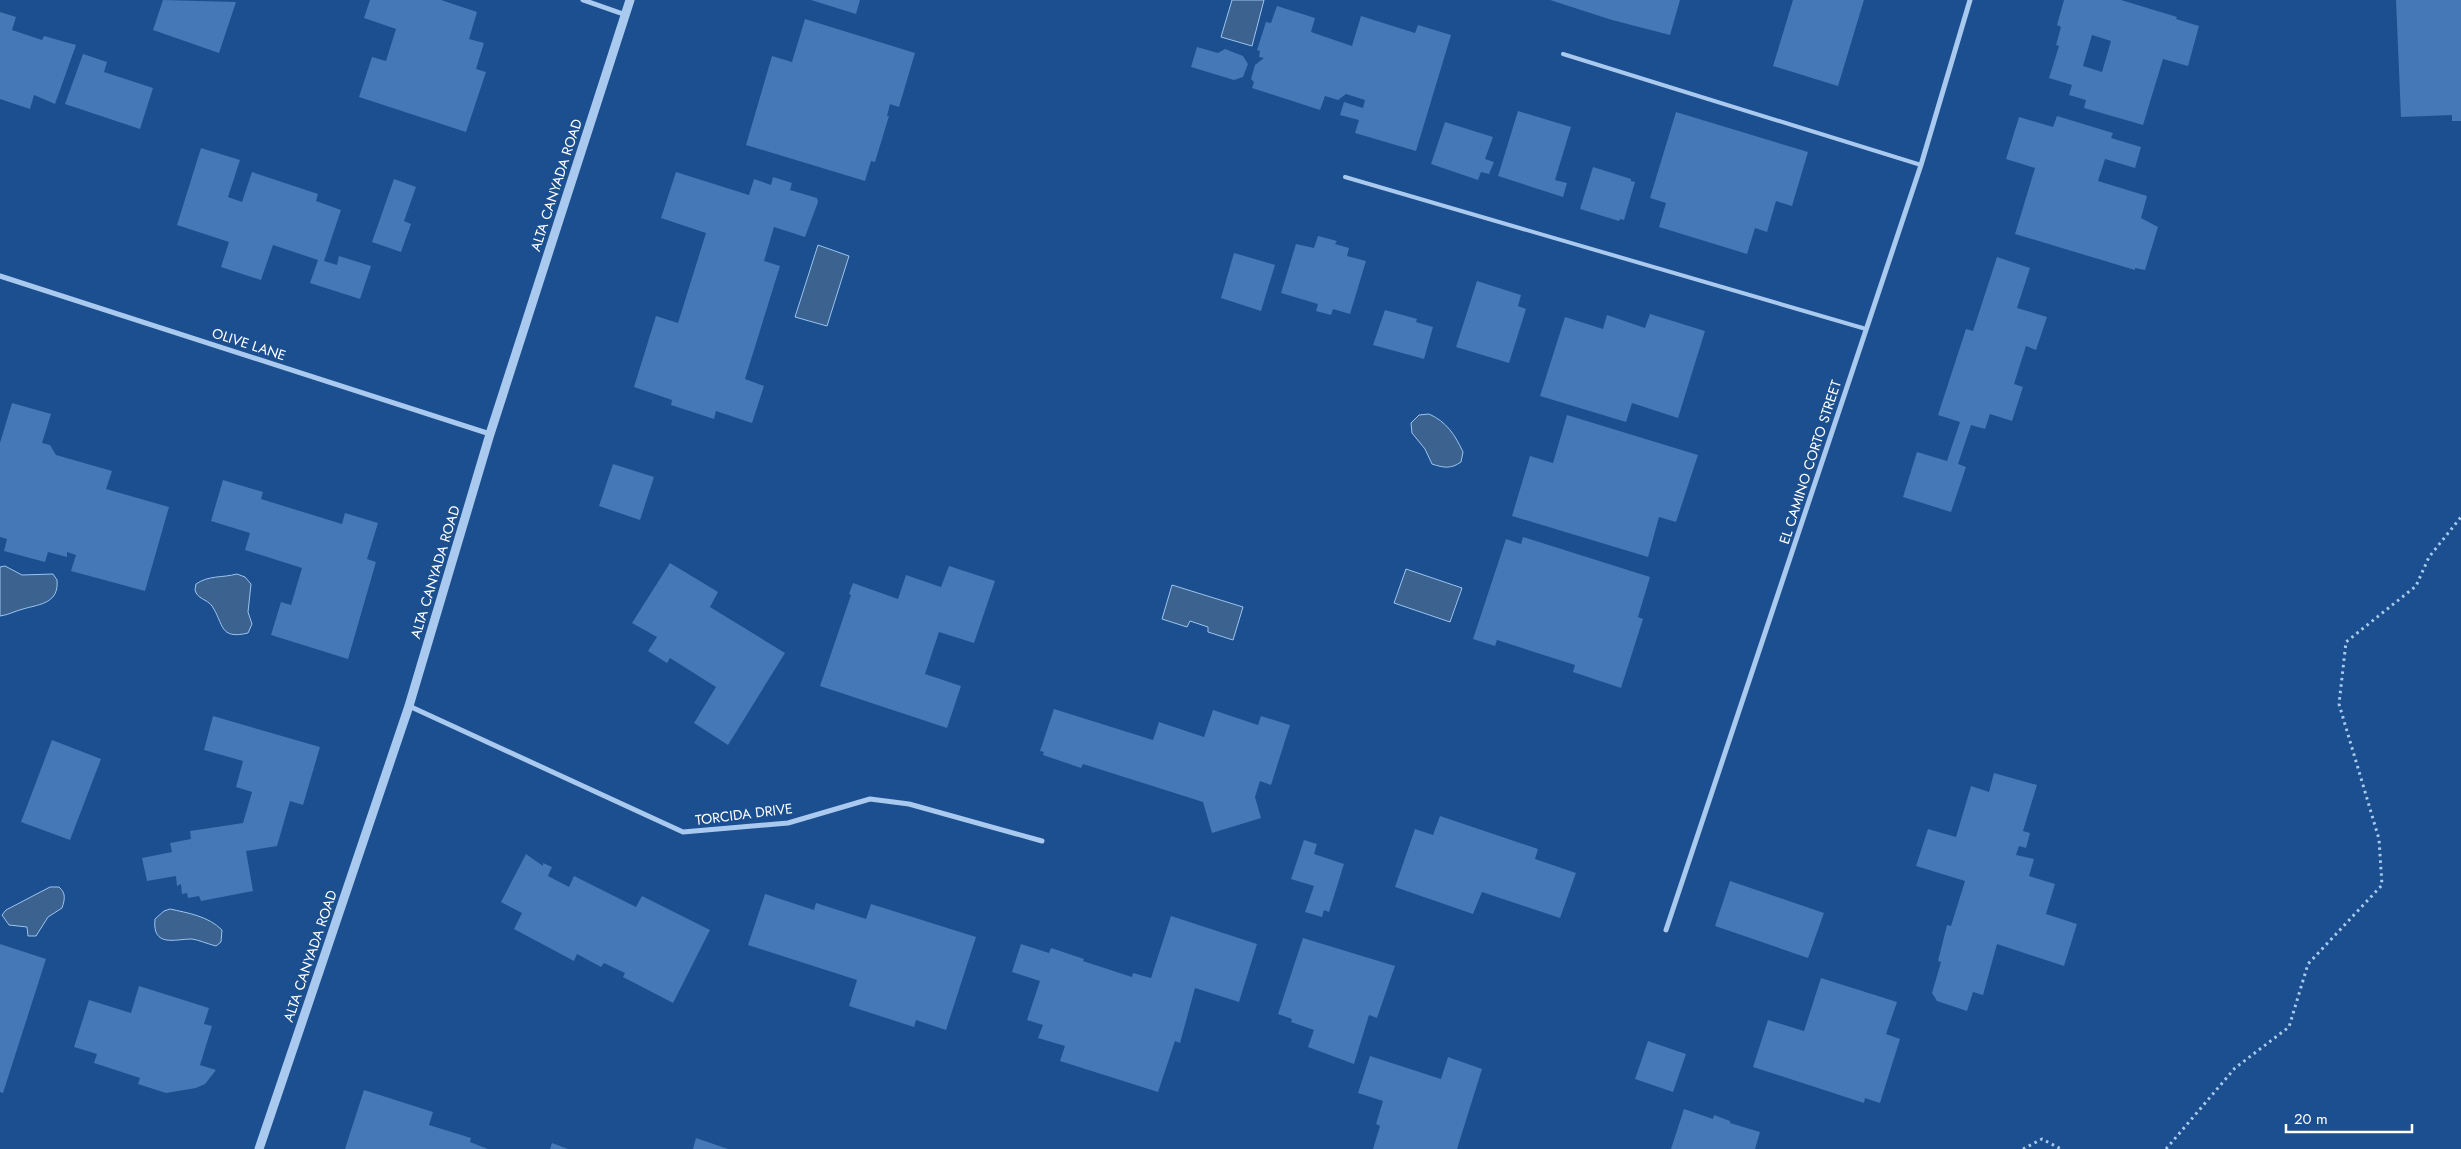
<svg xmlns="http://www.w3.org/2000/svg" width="2461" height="1149" font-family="Jost,sans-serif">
  <rect width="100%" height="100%" fill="#1b4f8f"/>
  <g fill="#3c6290" stroke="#9cc4f0">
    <path d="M1232,0H1264L1252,46L1221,37Z"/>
    <path d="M818,245L849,256L827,326L795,317Z"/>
    <path d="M1429,414C1447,422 1455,435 1463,452L1461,462C1451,469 1444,468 1432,464L1425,449L1412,433L1411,423L1419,415Z"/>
    <path d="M5,566L22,575L53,574L57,580C59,603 41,604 23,609C15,611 8,615 0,616V567Z"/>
    <path d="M1406,569L1462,588L1450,622L1394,603Z"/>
    <path d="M237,574L245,577L251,584L248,612L252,624L248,633C219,640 224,624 212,606C207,599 197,599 195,590L196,584C209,575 222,578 237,574Z"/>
    <path d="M1172,585L1243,607L1233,640L1208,632V627L1190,621L1187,627L1162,619Z"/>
    <path d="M50,887H59C66,893 65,899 62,908L48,917L36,936H28L27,927L9,925L2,915L6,910Z"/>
    <path d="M170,909C188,913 208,916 222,930L221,942L216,946C208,944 199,940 192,939C175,939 152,948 155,919L164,911Z"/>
  </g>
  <g fill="#4478b7" fill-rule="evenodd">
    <path d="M163,0L236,2L219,53L153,30Z"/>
    <path d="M370,0H441L477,12L469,39L484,43L476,69L486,72L466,132L359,97L372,57L386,61L396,29L364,18Z"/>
    <path d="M811,0H860L856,14Z"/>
    <path d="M1550,0H1680L1670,35L1612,20Z"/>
    <path d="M1793,0H1864L1838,86L1773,66Z"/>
    <path d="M2064,0H2121L2177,17L2176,19L2199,26L2188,66L2163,59L2143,125L2084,108L2086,100L2069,95L2072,85L2049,78L2059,46L2056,45L2061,27L2057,25ZM2092,35L2111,41L2102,72L2083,66Z"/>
    <path d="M2396,0H2461V121H2452V115L2401,117Z"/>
    <path d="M1277,6L1315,18L1311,32L1352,46L1361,16L1415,33L1418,25L1451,35L1416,151L1355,133L1359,120L1340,115L1344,102L1363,108L1365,100L1346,94L1338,100L1325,96L1320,110L1252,88L1254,82L1251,79L1255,65L1264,58L1259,57L1260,51L1257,50L1266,22L1271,23Z"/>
    <path d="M0,12L16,17L12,30L42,40L44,36L76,45L55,104L34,95L30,109L0,99Z"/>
    <path d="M805,19L915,53L899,107L890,104L887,116H889L875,162L871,161L865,181L746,145L772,56L792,62Z"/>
    <path d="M1197,47L1218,53L1225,49L1243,56L1248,64L1243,77L1234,80L1191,67Z"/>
    <path d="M83,54L107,62L104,72L153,88L140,129L65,104Z"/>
    <path d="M1518,111L1571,127L1555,180L1567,183L1563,197L1498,176Z"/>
    <path d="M1676,112L1808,152L1792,206L1776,201L1767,232L1755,228L1747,254L1659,227L1666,203L1650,198Z"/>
    <path d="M2057,116L2113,133L2111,138L2141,147L2135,168L2105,159L2098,181L2147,196L2141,218L2158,227L2145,270L2135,268V270L2015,234L2035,168L2006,159L2019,117L2053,127Z"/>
    <path d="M1445,122L1493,137L1485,159L1494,162L1489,174L1481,172L1478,180L1431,164Z"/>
    <path d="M201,148L240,160L228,197L242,202L252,172L318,194L316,201L341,210L324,261L337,265L339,256L371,266L360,299L310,283L318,260L273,245L261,280L221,267L229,242L177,225Z"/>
    <path d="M1593,167L1631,179V181L1635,182L1624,220L1620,219L1619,221L1580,209Z"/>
    <path d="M676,172L749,195L754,179L771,185L773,177L792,183L790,190L817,198L818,202L805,237L774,227L764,261L780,266L745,379L764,386L752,423L716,411L714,419L671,405L672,400L634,387L656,316L678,323L706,233L661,218Z"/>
    <path d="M394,179L416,187L404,221L411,224L401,252L372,242Z"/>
    <path d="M1318,236L1337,241L1335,244L1349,248L1347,256L1366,261L1350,314L1333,309L1331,315L1316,311L1318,304L1281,293L1296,244L1314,248Z"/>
    <path d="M1234,253L1275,265L1261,311L1221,298Z"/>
    <path d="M1997,257L2030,268L2017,308L2047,317L2036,350L2026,346L2014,384L2023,387L2012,421L1990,414L1985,429L1971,425L1958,464L1966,467L1951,512L1903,497L1917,452L1947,461L1960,422L1938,415L1966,329L1973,331Z"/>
    <path d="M1477,281L1521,295L1518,306L1526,309L1509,363L1456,347Z"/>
    <path d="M1385,310L1417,319L1416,322L1433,327L1424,359L1373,345Z"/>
    <path d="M1650,314L1705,331L1678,418L1632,403L1626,422L1540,396L1565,317L1603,329L1607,315L1645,328Z"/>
    <path d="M12,403L51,414L42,443L50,445L56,455L112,471L106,489L169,507L145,591L71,571L76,555L67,552V557L48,552L45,562L4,551L7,539L0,537V443Z"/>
    <path d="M1567,415L1698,455L1676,522L1659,517L1648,557L1512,516L1530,456L1553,463Z"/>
    <path d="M613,464L654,477L640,520L599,506Z"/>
    <path d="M223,480L263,492L261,499L342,524L345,513L378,523L367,559L376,562L348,659L271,635L281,602L291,605L302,568L245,550L250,533L211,521Z"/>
    <path d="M1523,537L1650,577L1638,617L1643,619L1621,688L1573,672L1575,665L1497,640L1495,646L1473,639L1506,539L1521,544Z"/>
    <path d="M670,563L718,592L710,607L785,653L728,745L694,723L716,687L670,658L667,663L648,651L657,637L632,623Z"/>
    <path d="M949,566L995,581L974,643L939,632L925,674L961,686L947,728L820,686L851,595L849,594L853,583L898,599L906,575L941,587Z"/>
    <path d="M1054,709L1153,740L1159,722L1204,737L1213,710L1258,725L1261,716L1290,725L1271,785L1260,781L1255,797L1261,818L1212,833L1203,802L1083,764L1081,768L1043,755L1044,752L1040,751Z"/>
    <path d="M213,716L320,747L303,805L290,801L277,846L246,851L253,891L201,901L199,896L188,898L187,893L182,894L181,884L177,886L176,876L147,881L142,858L172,852L170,843L191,839L190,831L243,823L252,792L236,787L243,761L204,750Z"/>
    <path d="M52,740L101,759L70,840L21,822Z"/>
    <path d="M1994,773L2037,785L2023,831L2030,833L2026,848L2019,846L2016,855L2034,859L2029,876L2055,884L2046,914L2077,924L2064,966L1997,944L1983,995L1973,992L1967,1011L1937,1001L1932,993L1941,962L1938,961L1947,925L1951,926L1965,881L1916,866L1928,829L1956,837L1971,786L1989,792Z"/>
    <path d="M1440,816L1538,849L1535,859L1576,873L1560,918L1482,892L1473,914L1395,887L1415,829L1433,835Z"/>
    <path d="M1304,840L1317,844L1314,854L1344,864L1329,912L1324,910L1322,917L1305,912L1314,886L1291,879Z"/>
    <path d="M526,854L543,866V863L552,867L548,876L569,887L574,876L636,907L642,896L710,930L673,1003L623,977L625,973L604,963L601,967L577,954L574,961L514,929L522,913L501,902Z"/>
    <path d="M1730,881L1824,913L1808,958L1715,926Z"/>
    <path d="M765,894L814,910L816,903L866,919L871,904L976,937L946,1030L916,1020L914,1027L849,1006L857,980L748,945Z"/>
    <path d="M1171,916L1257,944L1239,1002L1195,988L1180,1043L1175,1041L1158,1092L1060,1061L1065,1046L1038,1038L1043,1025L1027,1020L1040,981L1012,972L1021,944L1049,953L1051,948L1084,959L1083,961L1132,977L1133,973L1151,978Z"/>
    <path d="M1303,938L1395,966L1377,1018L1369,1015L1354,1064L1308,1047L1314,1030L1291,1022L1292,1019L1278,1014Z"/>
    <path d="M0,944L46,959L3,1093L0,1092Z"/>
    <path d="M1821,978L1897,1002L1886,1034L1900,1039L1880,1103L1865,1098L1864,1103L1753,1067L1768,1020L1804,1031Z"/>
    <path d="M139,986L209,1008L204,1024L212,1026L200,1065L216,1070L205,1084L196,1088L166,1093L138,1084L140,1078L94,1063L97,1054L74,1047L89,1000L131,1013Z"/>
    <path d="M1648,1041L1686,1054L1673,1092L1635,1079Z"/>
    <path d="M1370,1056L1441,1079L1448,1057L1482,1069L1457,1149H1373L1380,1126L1376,1124L1383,1101L1358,1093Z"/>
    <path d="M364,1090L433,1112L429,1125L471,1138L470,1142L488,1149H345Z"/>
    <path d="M1684,1109L1713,1119L1714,1115L1730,1121V1123L1760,1132L1755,1149H1671Z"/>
    <path d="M696,1138L728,1149H693Z"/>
    <path d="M552,1143L568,1149H550Z"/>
  </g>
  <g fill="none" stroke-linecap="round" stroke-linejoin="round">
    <g stroke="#a9c9ee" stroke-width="3" stroke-dasharray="2.5 4" stroke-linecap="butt">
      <path d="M2023,1149L2042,1139L2061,1149"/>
      <path d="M2166,1149L2235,1068L2289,1027L2308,964L2382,885L2379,839L2339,704L2346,642L2416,586L2429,557L2461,517"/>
    </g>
    <g stroke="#a9c9ee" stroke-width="4">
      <path d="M1563,54L1921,165"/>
      <path d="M1345,177L1866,329"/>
    </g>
    <g stroke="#a9c9ee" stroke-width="5">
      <path d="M583,0L626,15"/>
      <path d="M0,276L490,434"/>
      <path d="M409,706L683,832L788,823L870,799L909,804L1042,841"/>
      <path d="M1666,930L1921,165L1970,0"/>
    </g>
    <path stroke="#a9c9ee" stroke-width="9" d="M259,1149L409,706L490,434L630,0"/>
  </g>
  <g text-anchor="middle" stroke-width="4" stroke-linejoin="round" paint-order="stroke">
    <g font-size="14" fill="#fff" stroke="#1b4f8f">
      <text transform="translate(556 185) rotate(-72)" y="5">ALTA CANYADA ROAD</text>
      <text transform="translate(249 344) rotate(18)" y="5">OLIVE LANE</text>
      <text transform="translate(1810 462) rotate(-72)" y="5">EL CAMINO CORTO STREET</text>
      <text transform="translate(435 572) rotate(-73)" y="5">ALTA CANYADA ROAD</text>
      <text transform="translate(744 814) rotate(-7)" y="5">TORCIDA DRIVE</text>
      <text transform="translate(310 956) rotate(-71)" y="5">ALTA CANYADA ROAD</text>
    </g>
  </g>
  <path d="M2286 1124v8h126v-8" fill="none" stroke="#ffffff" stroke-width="2.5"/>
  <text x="2294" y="1124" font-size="15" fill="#ffffff" stroke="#1b4f8f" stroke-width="4" paint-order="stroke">20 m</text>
</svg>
